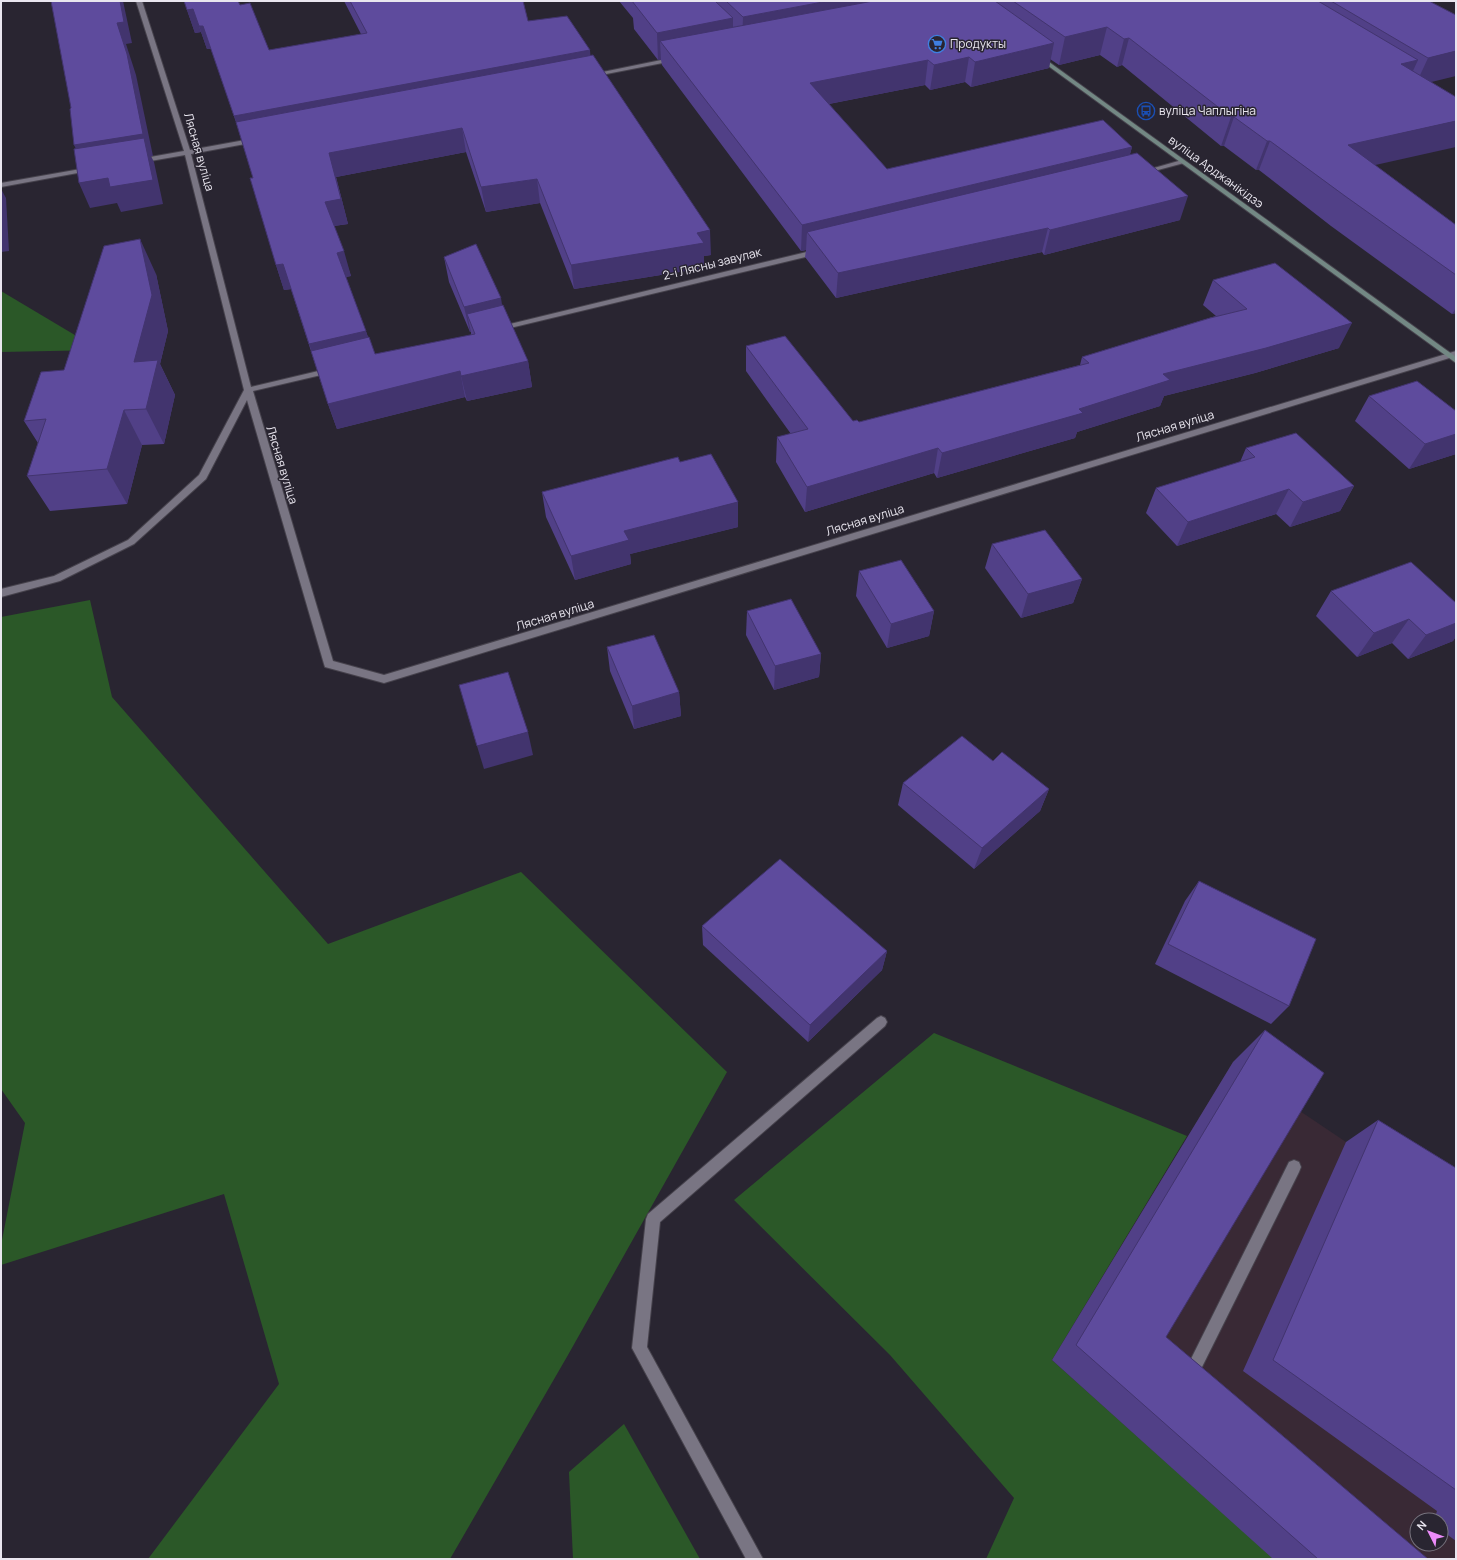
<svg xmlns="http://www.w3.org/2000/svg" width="1457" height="1560" font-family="Manrope,sans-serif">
  <rect width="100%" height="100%" fill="#292531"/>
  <path fill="#392935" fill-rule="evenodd" d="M1233,1062L1288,1103L1346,1142L1456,1211V1559H1274L1052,1360ZM1417,1520H1441V1544H1417Z"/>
  <g fill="#2b5828">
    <path d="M1,291L100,350L1,352Z"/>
    <path d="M90,600L112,697L328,944L521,872L727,1072L568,1355L450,1559H148L279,1384L224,1194L1,1265V1245L25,1123L1,1089V617Z"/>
    <path d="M934,1033L1187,1136L1052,1360L1274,1559H986L1014,1498L890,1355L734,1200Z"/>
    <path d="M624,1424L700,1559H573L569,1472Z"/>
  </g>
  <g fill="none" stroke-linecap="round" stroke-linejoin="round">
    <defs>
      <g id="service">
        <path d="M881,1016L885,1018L887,1022L885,1026L660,1222L647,1347L763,1559H746L632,1348L646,1219L648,1214L877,1018Z"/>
        <path d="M1294,1160L1299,1162L1301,1167L1299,1172L1201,1369L1205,1375L1202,1380L1197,1383C1191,1380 1187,1378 1184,1372L1187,1367L1289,1162Z"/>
      </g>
      <g id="minor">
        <path d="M136,1H142L190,150L256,138L259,140L256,142L191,154L251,387L331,368L335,370L334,372L253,391L333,661L384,675L1456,351V356L384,683L325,667L324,664L247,400L206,479L134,544L60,581L1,597V589L54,576L128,540L199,475L244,390L185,155L139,163L136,161L139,159L184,151Z"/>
        <path d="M676,57L678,58V60L591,77L588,75Z"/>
        <path d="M1182,160L1185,162L1184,163L1143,174L1140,172Z"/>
        <path d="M92,167L95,169L94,170L1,187V183Z"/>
        <path d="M819,249L823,251L822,253L498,331L494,329L498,327Z"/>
      </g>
      <path id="secondary" d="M1038,54L1456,357V363L1036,57L1035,56Z"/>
    </defs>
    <use href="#service" stroke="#46424c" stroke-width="2"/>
    <use href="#minor" stroke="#46424c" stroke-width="2"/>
    <use href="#secondary" stroke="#46424c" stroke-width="2"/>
    <use href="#service" fill="#797583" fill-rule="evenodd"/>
    <use href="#minor" fill="#797583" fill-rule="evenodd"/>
    <use href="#secondary" fill="#738884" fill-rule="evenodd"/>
  </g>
  <g fill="#514087">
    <path d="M344,1H523L528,21L590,50V55L711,255L704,256V268L574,289L540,203L486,212L466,152L336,177L348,224L334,226L351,276L346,277L368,337L375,354L471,335V332H470L449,282L444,257L502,305L528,361L532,387L467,401L465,397L337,429L328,404L291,289L284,290L276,265L253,178L236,122L211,49H207L201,32L195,33L187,10L240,5L269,50L361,34Z"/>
    <path d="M619,1H1429L1431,82L1375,165L1456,225V313L1452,314L1331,226L1259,170H1256L1224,146H1221L1122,65L1117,67L1100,55L1059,65L1050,59L1049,68L971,87L965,82L930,90L925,85L829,104L887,169L1132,147L1130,154L1180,220L1044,255L1042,252L836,298L805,257L806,250L801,251L662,65L661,60H658L634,29L633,18Z"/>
    <path d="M156,274L168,331L160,364L175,395L164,444L142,445L127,504L50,511L27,476L38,443L24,421L64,370Z"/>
    <path d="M1213,280L1339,348L1255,373L1164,396L1160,406L1077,432L1075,438L937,478L934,473L805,512L776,462L777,437L791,434L746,371V346L853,421L859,422L1080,365L1082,357L1216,316L1203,305Z"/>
    <path d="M1369,396L1456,411V454L1409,469L1355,421Z"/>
    <path d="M1246,448L1354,486L1340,511L1290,527L1276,514L1177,546L1146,513L1156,488L1240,462Z"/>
    <path d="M680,462L738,527L630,554L631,564L575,580L546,517L542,492Z"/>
    <path d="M992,544L1082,579L1073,603L1021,618L985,568Z"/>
    <path d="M859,571L934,611L929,636L887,648L856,596Z"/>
    <path d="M1331,591L1456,603V636L1453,641L1408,659L1392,643L1357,657L1316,616Z"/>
    <path d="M747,611L821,654L819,677L774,690L746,635Z"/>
    <path d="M607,647L679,692L681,716L634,729L610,671Z"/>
    <path d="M993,761L1049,789L1040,811L974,869L898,805L903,783Z"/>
    <path d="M1199,881L1289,1006L1271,1024L1155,964L1185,901Z"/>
    <path d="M702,926L887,951L882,970L808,1042L703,945Z"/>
    <path d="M1265,1030L1166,1337L1428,1559H1273L1052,1360L1233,1062Z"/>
    <path d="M1378,1120L1456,1168V1541L1441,1530V1520H1434L1437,1511L1243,1371L1346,1142Z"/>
  </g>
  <g fill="#42346e">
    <path d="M120,1H123L132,43L126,44L136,75L153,156H151L154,162L163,204L121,212L117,203L90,208L79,183L108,178L153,180L85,167L74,145L117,23Z"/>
    <path d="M828,1H961L742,44L743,17Z"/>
    <path d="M193,9L201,32L195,33L187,10Z"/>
    <path d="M733,18V46L660,41L661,60H658L657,33Z"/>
    <path d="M199,26H203L211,49H207Z"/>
    <path d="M1107,27L1100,55L1059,65L1065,37Z"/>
    <path d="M1129,38L1122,65L1117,67L1124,39Z"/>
    <path d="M1054,43L1049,68L971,87L975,62Z"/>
    <path d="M590,50L592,73L242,140L234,116Z"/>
    <path d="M1456,51V76L1415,86L1428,58Z"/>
    <path d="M969,57L965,82L930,90L934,65Z"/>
    <path d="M928,60L925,85L808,108L810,83Z"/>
    <path d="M1418,60L1405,88L1401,64Z"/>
    <path d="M1231,117H1234L1224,146H1221Z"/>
    <path d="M1456,121V147L1335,174L1348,145Z"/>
    <path d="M462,128L466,152L336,177L348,224L333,226L325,202L329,153Z"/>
    <path d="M1267,141H1270L1259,170H1256Z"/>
    <path d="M1132,147L1125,172L807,232L806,250L801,251L802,225Z"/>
    <path d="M537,179L540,203L486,212L481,187Z"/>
    <path d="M1,189L6,198L9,251L1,252Z"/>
    <path d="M1188,196L1180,220L1044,255L1050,230Z"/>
    <path d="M1048,228L1042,252L836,298L838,273Z"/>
    <path d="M710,230L711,255L704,256V268L574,289L571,265L697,233Z"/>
    <path d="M140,239L156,274L168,331L160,364L175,395L164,444L146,409L134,362Z"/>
    <path d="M344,251L351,276L345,277L337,253Z"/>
    <path d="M283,264L292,289L284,290L276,265Z"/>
    <path d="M501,298L505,324L467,314L471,332H470L464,307Z"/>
    <path d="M1456,308V313L1452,314Z"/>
    <path d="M1352,323L1339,348L1255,373L1164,396L1160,406L1077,432L1075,438L937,478L942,453L1079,409L1163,374Z"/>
    <path d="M366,331L374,356L318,369L309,344Z"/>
    <path d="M528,361L532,387L467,401L461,376Z"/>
    <path d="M460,371L465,397L337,429L328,404Z"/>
    <path d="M124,410L142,445L127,504L107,469Z"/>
    <path d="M1456,434V454L1409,469L1425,444Z"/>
    <path d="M938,448L934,473L805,512L807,487Z"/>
    <path d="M1354,486L1340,511L1290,527L1303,502Z"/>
    <path d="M1289,489L1276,514L1177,546L1188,522Z"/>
    <path d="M738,502V527L630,554L631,564L575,580L571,556L624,531Z"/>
    <path d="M1082,579L1073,603L1021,618L1028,594Z"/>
    <path d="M934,611L929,636L887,648L891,624Z"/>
    <path d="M1409,619L1392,643L1357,657L1374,633Z"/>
    <path d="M1456,623V636L1453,641L1408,659L1426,635Z"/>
    <path d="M821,654L819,677L774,690L775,666Z"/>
    <path d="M679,692L681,716L634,729L632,706Z"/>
    <path d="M528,732L533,755L484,769L477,746Z"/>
    <path d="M1049,789L1040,811L974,869L982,848Z"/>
    <path d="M887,951L882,970L808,1042L810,1025Z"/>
  </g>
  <g fill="#5e4b9d" stroke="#42346e">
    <path d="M51,1H120L124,22L117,23L127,54L143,134L74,145L70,109L71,108Z"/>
    <path d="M184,1H238L240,5L250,3L269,50L367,33L350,1H523L528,21L567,16L590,50L234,116L203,26H199L193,9L187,10Z"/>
    <path d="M632,1H715L733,18L657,33Z"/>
    <path d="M726,1H828L743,17Z"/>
    <path d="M873,1H995L1054,43L975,62L969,57L934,65L928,60L810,83L887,169L1103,120L1132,147L802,225L660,41Z"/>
    <path d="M1013,1H1318L1418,60L1401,64L1456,97V121L1348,145L1456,225V275L1345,196L1270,141H1267L1234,117H1231L1129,38L1124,39L1107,27L1065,37Z"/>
    <path d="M1331,1H1429L1456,15V51L1428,58Z"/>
    <path d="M593,55L710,230L697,233L704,243L571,265L537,179L481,187L462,128L329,153L341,199L325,202L344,251L337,253L366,331L309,344L283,264L276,265L250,178H253L236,122Z"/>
    <path d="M144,138L153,180L110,187L108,178L79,183L74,149Z"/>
    <path d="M1137,153L1188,196L1050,230L1048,228L838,273L807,232Z"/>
    <path d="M140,239L152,295L134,362L158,360L146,409L124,410L107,469L27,476L46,419L24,421L41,372L64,370L104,246Z"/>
    <path d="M476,244L501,298L464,307L444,257Z"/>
    <path d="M1275,263L1352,323L1266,348L1163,374L1170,380L1079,409L1083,413L942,453L938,448L807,487L777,437L808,429L746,346L785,336L853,421L857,420L859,422L1089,363L1082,357L1210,318L1247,309L1213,280Z"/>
    <path d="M503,305L528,361L461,376L460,371L328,404L311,351L369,337L375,354L475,334L467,314Z"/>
    <path d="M1417,381L1456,411V434L1425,444L1369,396Z"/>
    <path d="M1296,433L1354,486L1303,502L1289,489L1188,522L1156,488L1255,457L1246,448Z"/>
    <path d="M711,454L738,502L624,531L629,540L571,556L542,492L678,457L680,462Z"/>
    <path d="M1045,530L1082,579L1028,594L992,544Z"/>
    <path d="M901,560L934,611L891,624L859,571Z"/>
    <path d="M1411,562L1456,603V623L1426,635L1409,619L1374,633L1331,591Z"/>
    <path d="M791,599L821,654L775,666L747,611Z"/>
    <path d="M654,635L679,692L632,706L607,647Z"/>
    <path d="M508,672L528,732L477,746L459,685Z"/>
    <path d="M962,736L993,761L1002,752L1049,789L982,848L903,783Z"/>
    <path d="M780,859L887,951L810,1025L702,926Z"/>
    <path d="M1199,881L1316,939L1289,1006L1168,944Z"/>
    <path d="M1265,1030L1324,1073L1166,1337L1428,1559H1318L1076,1345Z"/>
    <path d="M1378,1120L1456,1168V1490L1273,1360Z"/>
  </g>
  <defs>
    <symbol id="supermarket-ring" viewBox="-11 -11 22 22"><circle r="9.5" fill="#292531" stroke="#3f7fe0" stroke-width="1.5"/><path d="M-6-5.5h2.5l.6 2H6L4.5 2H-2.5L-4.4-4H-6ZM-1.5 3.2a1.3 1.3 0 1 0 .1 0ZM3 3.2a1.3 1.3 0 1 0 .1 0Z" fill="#3f7fe0"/></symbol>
    <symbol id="bus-ring" viewBox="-11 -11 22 22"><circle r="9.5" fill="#292531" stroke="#1a4fb4" stroke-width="1.5"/><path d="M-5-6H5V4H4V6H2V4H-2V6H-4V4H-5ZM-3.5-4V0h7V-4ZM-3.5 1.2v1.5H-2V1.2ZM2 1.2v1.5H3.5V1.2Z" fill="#1a4fb4"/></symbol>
  </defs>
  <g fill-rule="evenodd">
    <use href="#supermarket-ring" x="927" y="34" width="20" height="20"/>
    <use href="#bus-ring" x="1136" y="101" width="20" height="20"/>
  </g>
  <g text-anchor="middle" stroke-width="3" stroke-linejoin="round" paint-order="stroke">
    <g font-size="12" fill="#e9e6ef" stroke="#292531" text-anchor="start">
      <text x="950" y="48">Продукты</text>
      <text x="1159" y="115">вуліца Чаплыгіна</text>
    </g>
    <g font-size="12" fill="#e9e6ef" stroke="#292531">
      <text transform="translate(199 152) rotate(74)" y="4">Лясная вуліца</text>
      <text transform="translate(1216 172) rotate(36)" y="4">вуліца Арджанікідзэ</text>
      <text transform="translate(712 264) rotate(-14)" y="4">2-і Лясны завулак</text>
      <text transform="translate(1175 426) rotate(-17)" y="4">Лясная вуліца</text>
      <text transform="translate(282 465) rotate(73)" y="4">Лясная вуліца</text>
      <text transform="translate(865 520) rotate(-17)" y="4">Лясная вуліца</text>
      <text transform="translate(555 615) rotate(-17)" y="4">Лясная вуліца</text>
    </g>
  </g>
  <rect width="1457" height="1560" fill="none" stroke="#e9e6ef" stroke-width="4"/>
  <g transform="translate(1429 1532) rotate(312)"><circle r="19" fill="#292531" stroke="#76727d"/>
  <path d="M0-3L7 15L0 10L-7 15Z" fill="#ec8cfa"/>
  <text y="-6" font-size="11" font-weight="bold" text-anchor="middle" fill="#e9e6ef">N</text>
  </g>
</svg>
